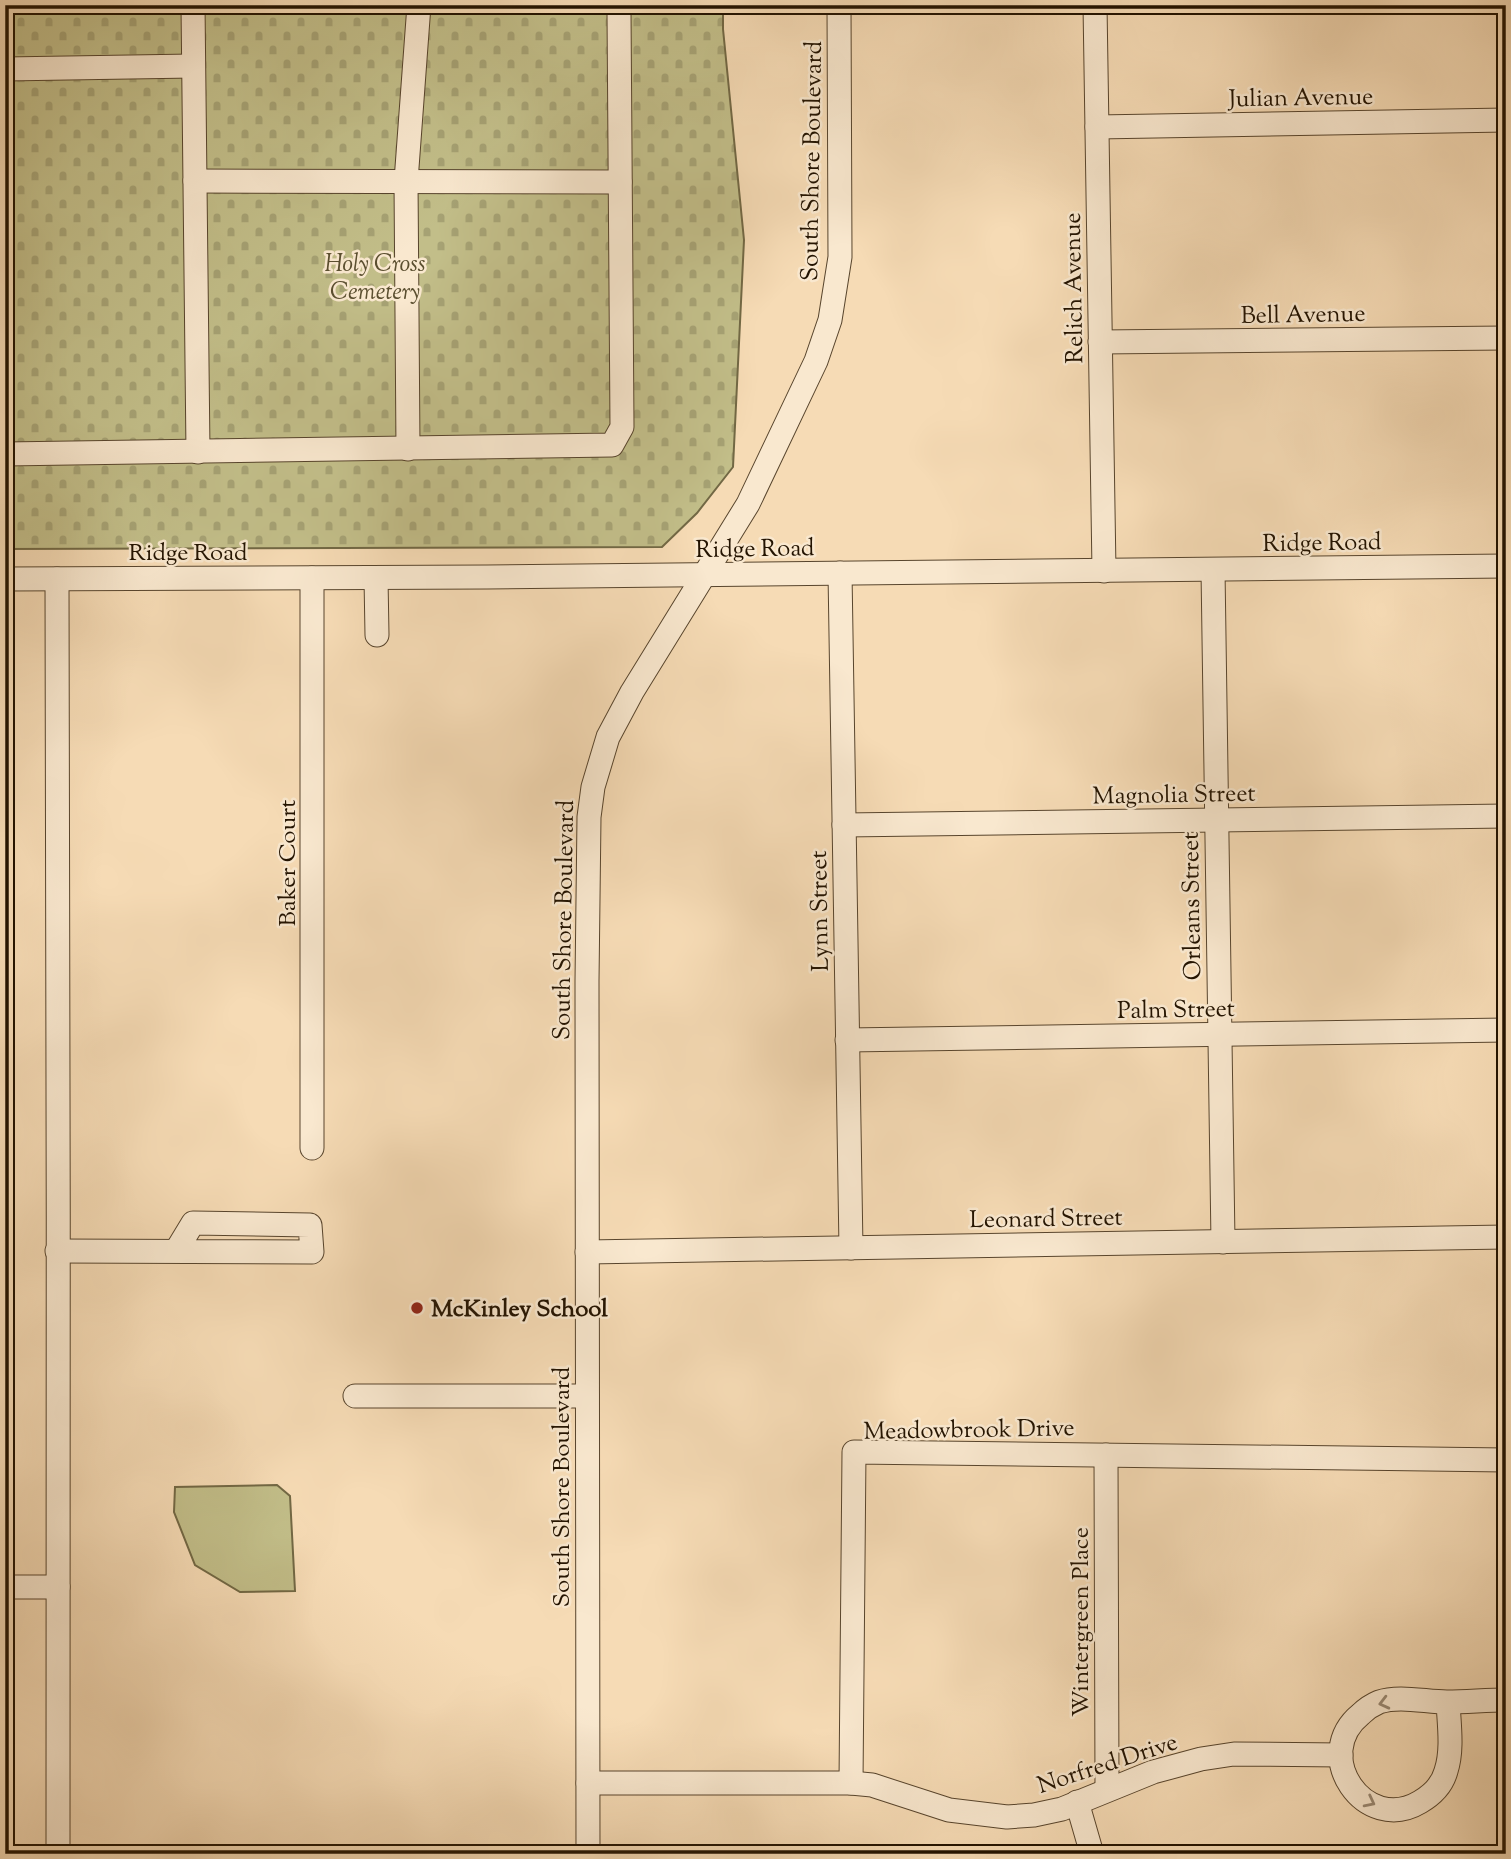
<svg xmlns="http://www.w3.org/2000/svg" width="1511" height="1859" font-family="'Sorts Mill Goudy',serif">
  <defs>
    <pattern id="cemetery-stones" width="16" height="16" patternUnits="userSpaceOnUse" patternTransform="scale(1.75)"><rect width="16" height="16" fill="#c2be89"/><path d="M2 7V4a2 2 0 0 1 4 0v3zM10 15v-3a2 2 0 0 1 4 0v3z" fill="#a6a274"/></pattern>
  </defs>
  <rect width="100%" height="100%" fill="#f6dbb5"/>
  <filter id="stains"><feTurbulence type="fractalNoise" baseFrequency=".00286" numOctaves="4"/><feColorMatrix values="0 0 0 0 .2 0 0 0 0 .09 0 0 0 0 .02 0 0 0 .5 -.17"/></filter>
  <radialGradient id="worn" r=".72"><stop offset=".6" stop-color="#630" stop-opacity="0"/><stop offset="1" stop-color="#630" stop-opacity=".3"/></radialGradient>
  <path fill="#c2be89" stroke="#726844" stroke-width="2" d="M277,1485L290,1496L295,1591L240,1592L195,1565L174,1512L175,1487Z"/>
  <path fill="url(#cemetery-stones)" stroke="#726844" stroke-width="2" d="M5,5H723V29L744,240L733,467L697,513L662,547L5,549Z"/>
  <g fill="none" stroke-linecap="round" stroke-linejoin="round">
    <defs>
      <g id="minor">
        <path d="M193,5L198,452"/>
        <path d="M1095,5L1104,571"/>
        <path d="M5,69L193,66"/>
        <path d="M1097,127L1506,120"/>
        <path d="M195,181L620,182"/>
        <path d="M1100,342L1506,338"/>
        <path d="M408,449L406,181L419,5"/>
        <path d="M5,454L612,445L622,427L619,12L621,5"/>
        <path d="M1213,570L1223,1242"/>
        <path d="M840,573L851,1248"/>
        <path d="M312,578V1148"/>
        <path d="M376,578L377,635"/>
        <path d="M5,579L487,577L1506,566"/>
        <path d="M57,579C59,1004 58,1429 58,1854"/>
        <path d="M844,825L1506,816"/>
        <path d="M847,1040L1506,1030"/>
        <path d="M57,1251L312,1252L310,1225L193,1223L176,1251"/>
        <path d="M587,1252L1506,1237"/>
        <path d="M355,1396H587"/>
        <path d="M1106,1455L1107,1790"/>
        <path d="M5,1587H58"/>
        <path d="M1448,1702C1449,1724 1453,1750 1446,1771C1442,1786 1432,1795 1420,1802C1365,1835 1310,1755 1361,1714C1366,1709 1372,1705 1379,1702C1399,1695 1426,1702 1447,1702C1467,1702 1486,1700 1506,1700"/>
        <path d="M588,1783H851L872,1785L949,1810L1007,1817L1034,1815L1062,1809L1153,1772L1201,1759L1234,1754L1341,1755"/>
        <path d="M851,1783L854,1452L1506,1460"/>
        <path d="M1077,1802L1092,1854"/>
        <path d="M588,1854L587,981L589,817L593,787L608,737L632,692L748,504L816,361L830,320L840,257L839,5"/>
      </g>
    </defs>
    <use href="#minor" stroke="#58452d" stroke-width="25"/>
    <use href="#minor" stroke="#f9e8cf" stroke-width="23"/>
  </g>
  <defs><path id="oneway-chevron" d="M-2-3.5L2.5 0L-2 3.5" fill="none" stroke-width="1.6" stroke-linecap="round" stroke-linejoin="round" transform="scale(1.75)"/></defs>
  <g stroke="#998872">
    <use href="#oneway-chevron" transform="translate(1384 1703) rotate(166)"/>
    <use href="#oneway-chevron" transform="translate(1370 1802) rotate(27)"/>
  </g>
  <circle fill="#8f2418" stroke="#f9e8cf" stroke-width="2.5" cx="417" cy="1308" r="7"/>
  <g text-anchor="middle" stroke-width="5" stroke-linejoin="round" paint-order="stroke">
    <g font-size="24" fill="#231300" stroke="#f9e8cf">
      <text transform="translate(1301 97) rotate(-1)" y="8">Julian Avenue</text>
      <text transform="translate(811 161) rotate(-89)" y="8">South Shore Boulevard</text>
      <text transform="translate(1073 288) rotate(-91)" y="8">Relich Avenue</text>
      <text transform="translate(1303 314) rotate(-1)" y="8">Bell Avenue</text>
      <text transform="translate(1322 542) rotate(-1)" y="8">Ridge Road</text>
      <text transform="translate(755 548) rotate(-1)" y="8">Ridge Road</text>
      <text x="188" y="560">Ridge Road</text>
      <text transform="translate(1174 794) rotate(-1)" y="8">Magnolia Street</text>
      <text transform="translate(287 863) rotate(-90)" y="8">Baker Court</text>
      <text transform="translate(1191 906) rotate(-91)" y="8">Orleans Street</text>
      <text transform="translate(819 911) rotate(-91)" y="8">Lynn Street</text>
      <text transform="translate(563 920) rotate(-89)" y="8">South Shore Boulevard</text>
      <text transform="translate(1176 1009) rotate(-1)" y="8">Palm Street</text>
      <text transform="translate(1046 1218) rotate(-1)" y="8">Leonard Street</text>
      <text transform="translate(969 1429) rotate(-1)" y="8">Meadowbrook Drive</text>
      <text transform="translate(561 1487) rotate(-90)" y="8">South Shore Boulevard</text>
      <text transform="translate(1080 1622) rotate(-90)" y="8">Wintergreen Place</text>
      <text transform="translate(1107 1763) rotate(-18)" y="8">Norfred Drive</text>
    </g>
    <g font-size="24" font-style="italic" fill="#5b4f30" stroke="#f9e8cf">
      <text x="375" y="271">Holy Cross<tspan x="375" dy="28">Cemetery</tspan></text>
    </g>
    <g font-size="24" font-weight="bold" fill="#231300" stroke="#f9e8cf" text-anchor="start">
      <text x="431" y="1316">McKinley School</text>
    </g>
  </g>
  <rect width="1511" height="1859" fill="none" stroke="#f6dbb5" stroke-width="28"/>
  <rect x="7" y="7" width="1497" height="1845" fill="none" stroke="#231300" stroke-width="3.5"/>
  <rect x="14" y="14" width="1483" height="1831" fill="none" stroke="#231300" stroke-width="2"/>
  <rect width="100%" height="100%" filter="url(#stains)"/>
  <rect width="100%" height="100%" fill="url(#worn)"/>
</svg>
